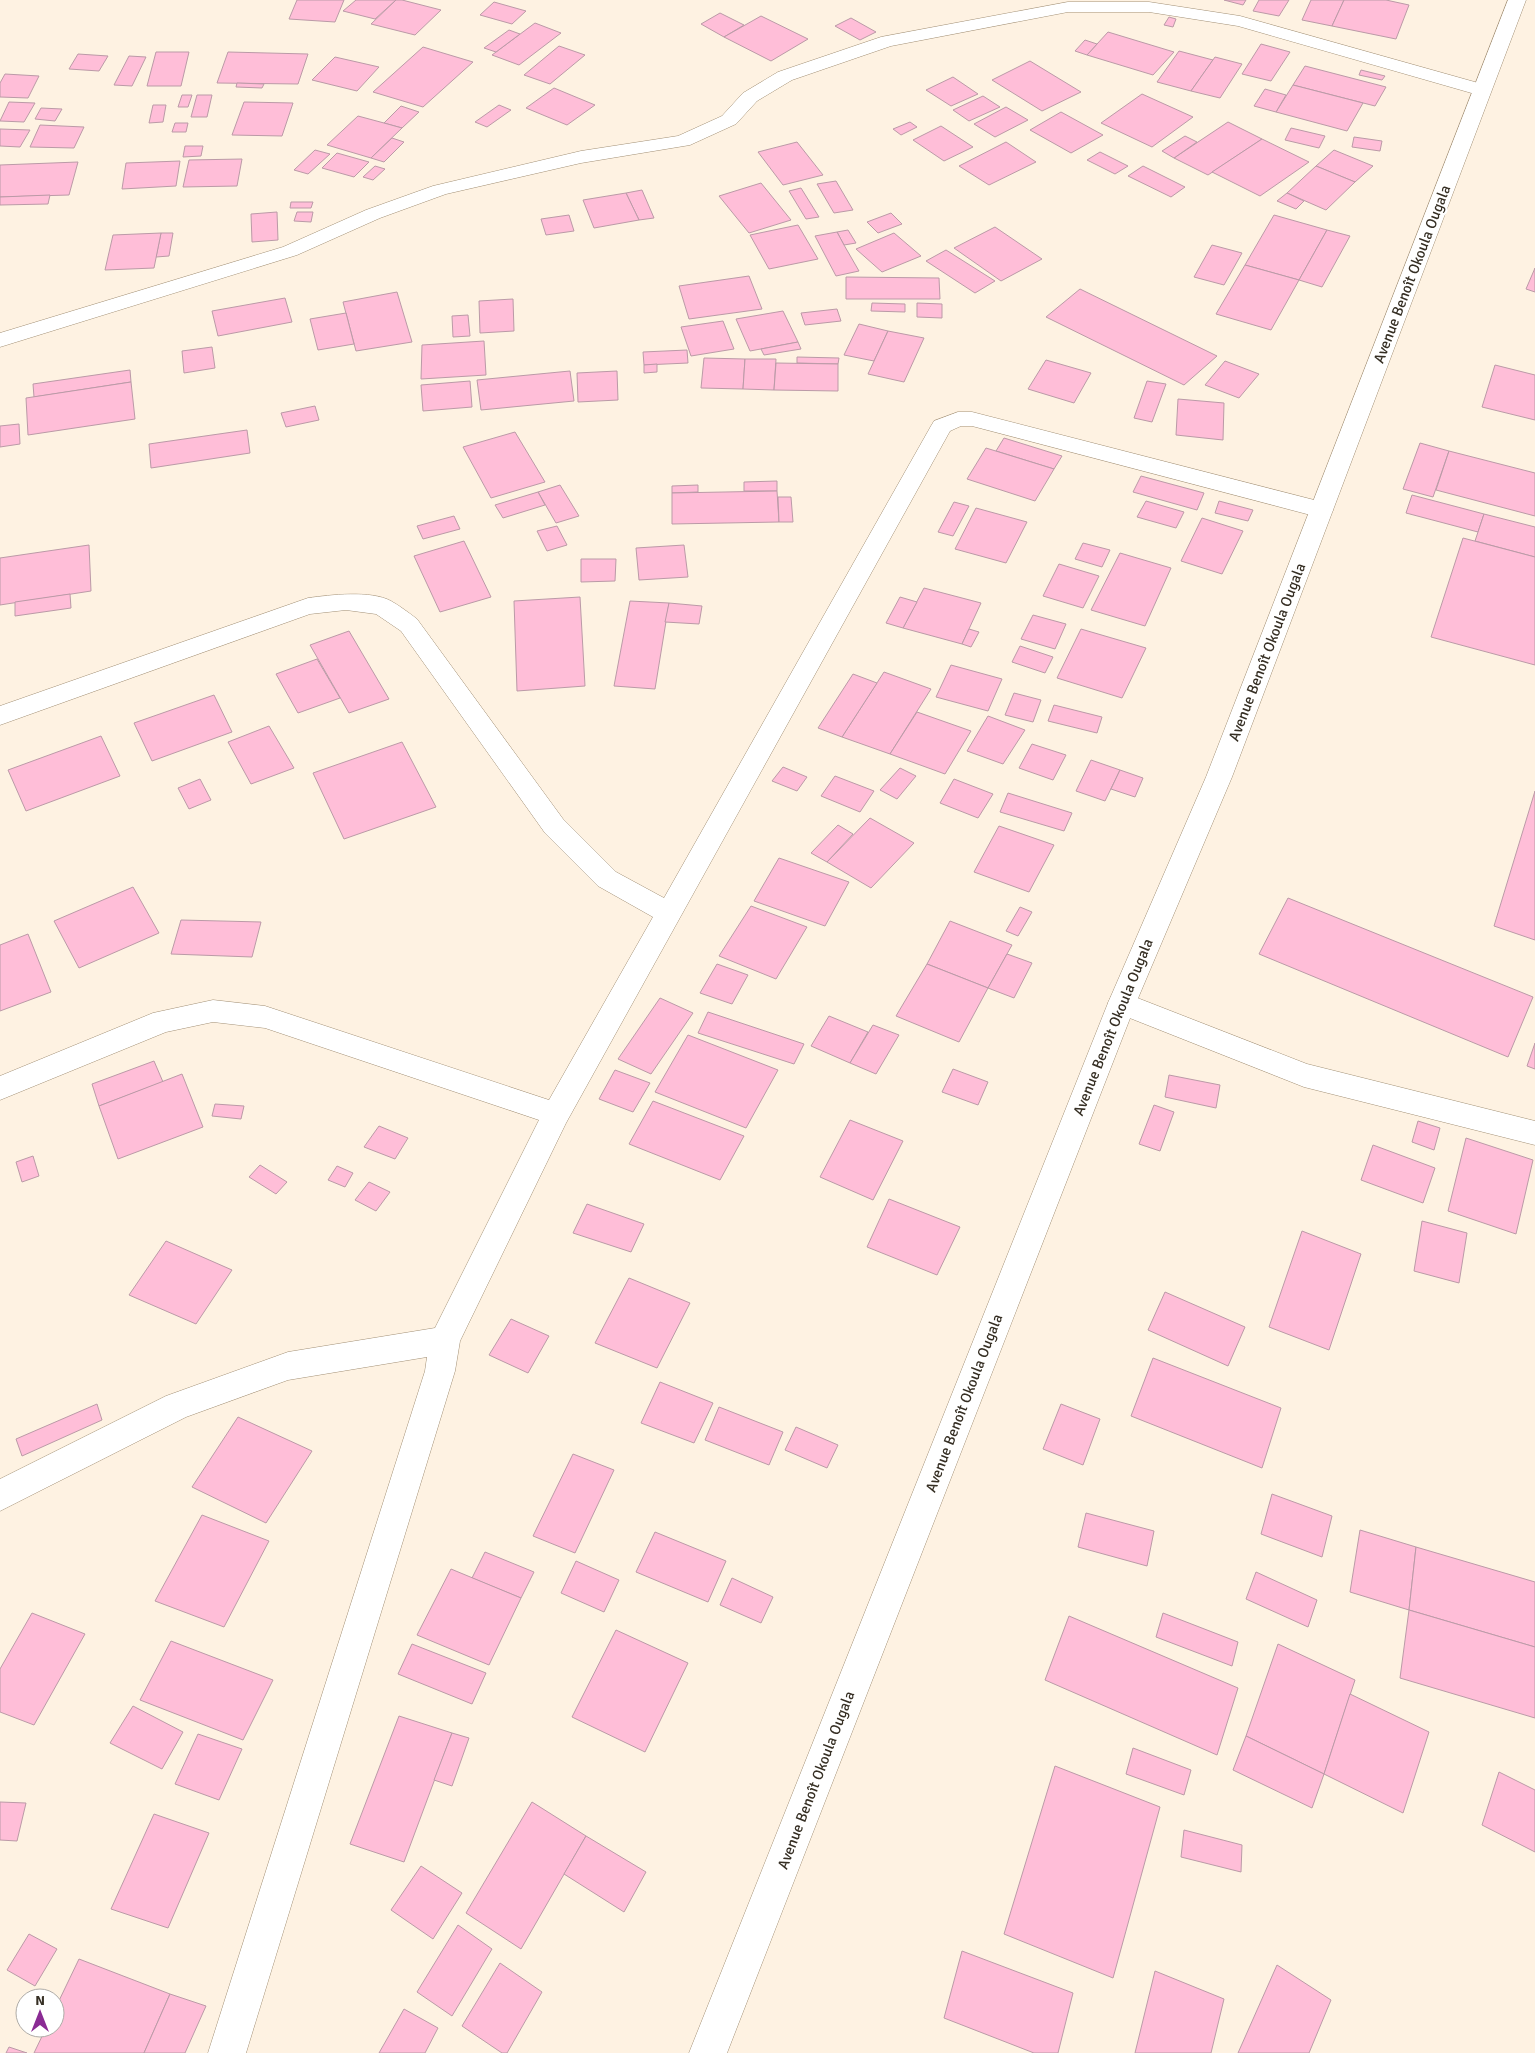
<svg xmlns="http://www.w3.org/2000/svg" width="1535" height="2053" font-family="Signika,sans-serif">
  <rect width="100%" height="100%" fill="#fef2e2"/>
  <g fill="#ffbed8" stroke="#bb9aa7">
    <path d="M297,0H344L335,22L289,19Z"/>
    <path d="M356,0H396L375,19L343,11Z"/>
    <path d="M396,0H402L441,10L415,35L371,24Z"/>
    <path d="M1224,0H1246L1243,5Z"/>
    <path d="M1259,0H1289L1279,16L1253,11Z"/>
    <path d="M1311,0H1344L1332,26L1302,20Z"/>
    <path d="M1344,0H1386L1409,5L1396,39L1332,26Z"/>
    <path d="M494,2L526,11L512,24L480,15Z"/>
    <path d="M720,13L744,25L724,37L701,24Z"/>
    <path d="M761,16L808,39L771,61L724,37Z"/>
    <path d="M1169,17L1176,19L1173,27L1164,25Z"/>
    <path d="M851,18L876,32L860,40L835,26Z"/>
    <path d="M535,23L561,33L519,65L492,55Z"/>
    <path d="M509,30L520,34L496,52L484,48Z"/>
    <path d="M1108,32L1174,52L1153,75L1087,55Z"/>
    <path d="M1085,40L1097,44L1087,55L1075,51Z"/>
    <path d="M1261,44L1290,52L1271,81L1242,74Z"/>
    <path d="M559,46L585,55L550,84L524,75Z"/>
    <path d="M423,47L473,62L423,107L373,92Z"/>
    <path d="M1179,51L1213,60L1191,91L1157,82Z"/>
    <path d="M156,52H189L181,86H147Z"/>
    <path d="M228,52L308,54L298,84L217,83Z"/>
    <path d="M78,54L108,56L99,71L69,69Z"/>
    <path d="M129,56L146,57L132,86L114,85Z"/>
    <path d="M335,57L379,67L357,91L312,80Z"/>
    <path d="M1215,57L1242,64L1220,98L1191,91Z"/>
    <path d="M1030,61L1081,92L1042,111L992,80Z"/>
    <path d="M1305,66L1386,87L1375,106L1293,85Z"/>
    <path d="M1361,70L1385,76L1382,80L1359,75Z"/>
    <path d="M5,74L39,76L28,98L0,97V83Z"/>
    <path d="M953,77L978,94L951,106L926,90Z"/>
    <path d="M237,83L264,84L262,88L236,87Z"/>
    <path d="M1293,85L1363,103L1347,131L1276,112Z"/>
    <path d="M554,88L595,105L567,125L526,108Z"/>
    <path d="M1265,89L1286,95L1276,112L1254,106Z"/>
    <path d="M1142,94L1193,117L1152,147L1101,123Z"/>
    <path d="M182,95H192L188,107H178Z"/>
    <path d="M197,95H212L207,117H191Z"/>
    <path d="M983,96L1000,107L969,121L953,110Z"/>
    <path d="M9,102L35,103L24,122L0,121Z"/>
    <path d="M244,102L293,103L282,136L232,135Z"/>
    <path d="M153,105H166L163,122L149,123Z"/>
    <path d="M499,105L511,110L487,127L475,122Z"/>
    <path d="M401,106L419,112L402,128L384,123Z"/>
    <path d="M1006,107L1028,120L995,137L974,124Z"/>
    <path d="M41,108L62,109L55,121L35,119Z"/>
    <path d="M1061,112L1103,135L1071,153L1030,130Z"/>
    <path d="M358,116L384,123L402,128L371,158L327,145Z"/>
    <path d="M910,122L917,127L901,135L893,129Z"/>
    <path d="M1228,122L1262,139L1208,175L1174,158Z"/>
    <path d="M175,123H188L186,132H172Z"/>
    <path d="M40,125L84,127L74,148L30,147Z"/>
    <path d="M941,126L973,147L944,161L913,140Z"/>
    <path d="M1291,128L1325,136L1319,148L1285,140Z"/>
    <path d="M0,129L30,130L20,147L0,146Z"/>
    <path d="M1185,136L1197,142L1174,158L1162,151Z"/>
    <path d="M1354,137L1382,141L1380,151L1352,147Z"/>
    <path d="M392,138L404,142L384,162L371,158Z"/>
    <path d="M1262,139L1309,162L1260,196L1212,172Z"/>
    <path d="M797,142L823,175L783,185L758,152Z"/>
    <path d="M1006,142L1036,162L989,185L959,166Z"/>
    <path d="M185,146H203L201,156L183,157Z"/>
    <path d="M315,150L330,154L308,174L294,170Z"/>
    <path d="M1334,150L1373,166L1355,182L1316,166Z"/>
    <path d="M1100,152L1128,166L1115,174L1087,160Z"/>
    <path d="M337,153L369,162L354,177L322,168Z"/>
    <path d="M242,159L237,186L183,187L189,160Z"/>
    <path d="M180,161L176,186L122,189L126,163Z"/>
    <path d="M78,162L69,195L0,197V165Z"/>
    <path d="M375,166L385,169L373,180L363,177Z"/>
    <path d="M1143,166L1185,187L1171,197L1128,176Z"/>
    <path d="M1316,166L1355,182L1326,210L1287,193Z"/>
    <path d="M836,181L853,210L834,213L817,184Z"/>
    <path d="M761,183L791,220L749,233L719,196Z"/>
    <path d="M801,188L819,217L806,219L789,191Z"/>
    <path d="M642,190L654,218L639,220L626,193Z"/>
    <path d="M626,193L639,220L594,228L583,200Z"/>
    <path d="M1287,193L1304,201L1296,209L1277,201Z"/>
    <path d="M50,195L48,204L0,205V197Z"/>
    <path d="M291,202H313L311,208H290Z"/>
    <path d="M277,212L278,240L252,242L251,214Z"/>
    <path d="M297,212H313L311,222L294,221Z"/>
    <path d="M891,213L902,224L878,233L867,222Z"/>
    <path d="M569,215L574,231L546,235L541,219Z"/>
    <path d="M1274,215L1327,230L1299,280L1245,265Z"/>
    <path d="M798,225L818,259L769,269L750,235Z"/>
    <path d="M995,227L1042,259L1001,281L954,248Z"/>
    <path d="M848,230L856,243L844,245L837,232Z"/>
    <path d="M1327,230L1350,236L1322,287L1299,280Z"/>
    <path d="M837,232L844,245L859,271L836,276L815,236Z"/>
    <path d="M161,233H173L169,256L156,257Z"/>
    <path d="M161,233L154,268L105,270L113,235Z"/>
    <path d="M894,233L921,256L882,272L856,249Z"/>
    <path d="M1212,245L1242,253L1224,285L1194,277Z"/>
    <path d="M946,250L995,281L975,293L926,261Z"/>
    <path d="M1245,265L1299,280L1271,330L1216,314Z"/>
    <path d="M1535,268V292L1526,289Z"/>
    <path d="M749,276L762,309L689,319L679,286Z"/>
    <path d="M846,277L939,278L940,299H846Z"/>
    <path d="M1080,289L1217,356L1184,385L1046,317Z"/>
    <path d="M397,292L412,342L356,351L343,302Z"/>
    <path d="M285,298L292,322L218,336L212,311Z"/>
    <path d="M513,299L514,331L480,333L479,301Z"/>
    <path d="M872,303L905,304V312L871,311Z"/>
    <path d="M917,303L942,304V318L917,317Z"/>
    <path d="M837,309L841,321L805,325L801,313Z"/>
    <path d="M783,311L798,342L750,351L736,319Z"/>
    <path d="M346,313L354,344L318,350L310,319Z"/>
    <path d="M468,315L470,336L453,337L452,316Z"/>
    <path d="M723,321L734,349L691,356L681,327Z"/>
    <path d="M859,324L888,331L874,361L844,355Z"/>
    <path d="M888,331L924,338L904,382L868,374Z"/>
    <path d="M484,341L486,375L421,379L422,345Z"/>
    <path d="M798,342L801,349L764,355L761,349Z"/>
    <path d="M212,347L215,368L184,373L182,351Z"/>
    <path d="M687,350L688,363L644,365L643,352Z"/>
    <path d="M797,357L839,358L838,364L797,363Z"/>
    <path d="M704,358L745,359L743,389L701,388Z"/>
    <path d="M745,359H776L774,390L743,389Z"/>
    <path d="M1046,360L1091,373L1074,403L1028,389Z"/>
    <path d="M1225,361L1259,374L1239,398L1205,385Z"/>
    <path d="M776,363L838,364V391L774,390Z"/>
    <path d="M657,364V372L644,373V365Z"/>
    <path d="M1495,365L1535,375V420L1482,407Z"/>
    <path d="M130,370L131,382L34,397L33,384Z"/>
    <path d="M570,371L574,401L481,410L477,380Z"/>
    <path d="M617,371L618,400L578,402L577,373Z"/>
    <path d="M470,381L472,407L423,411L421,385Z"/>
    <path d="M1147,381L1166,384L1152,422L1134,418Z"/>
    <path d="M131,382L135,419L28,435L26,398Z"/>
    <path d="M1178,399L1224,403L1223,440L1176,435Z"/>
    <path d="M315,406L319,420L286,427L281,413Z"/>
    <path d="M19,424L20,444L0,447V426Z"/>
    <path d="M247,430L250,453L151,468L149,444Z"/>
    <path d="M515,432L545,482L491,498L463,447Z"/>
    <path d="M1004,438L1062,456L1054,469L996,451Z"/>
    <path d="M1420,443L1449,451L1433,497L1403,489Z"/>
    <path d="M986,448L1054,469L1035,501L967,479Z"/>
    <path d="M1449,451L1535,473V516L1436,490Z"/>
    <path d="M1141,476L1204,493L1197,510L1133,492Z"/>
    <path d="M777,481V491H744V482Z"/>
    <path d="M560,485L579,516L556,523L538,492Z"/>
    <path d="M698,485V492L672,493V486Z"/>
    <path d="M777,491L779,522L672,524V493Z"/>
    <path d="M538,492L545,505L503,518L495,505Z"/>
    <path d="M1412,495L1484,514L1478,532L1406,513Z"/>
    <path d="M778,497H791L793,522H779Z"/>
    <path d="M1146,501L1184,512L1176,528L1137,517Z"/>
    <path d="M1219,501L1253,510L1248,521L1215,513Z"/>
    <path d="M954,502L969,506L953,536L938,532Z"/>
    <path d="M976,508L1027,522L1006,563L955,549Z"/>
    <path d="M1484,514L1535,527V557L1475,541Z"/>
    <path d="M454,516L460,529L423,539L417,526Z"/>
    <path d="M1202,518L1243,531L1222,574L1181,561Z"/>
    <path d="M557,526L567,545L547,551L537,531Z"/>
    <path d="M1463,538L1535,557V665L1431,637Z"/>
    <path d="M464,541L491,597L440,612L414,556Z"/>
    <path d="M1083,543L1110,550L1102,567L1075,559Z"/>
    <path d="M89,545L91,591L0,605V558Z"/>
    <path d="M684,545L688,577L639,580L636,548Z"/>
    <path d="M1120,553L1171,568L1145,626L1091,610Z"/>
    <path d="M581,559H616L615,581L581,582Z"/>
    <path d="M1059,564L1099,576L1083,608L1043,596Z"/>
    <path d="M924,588L981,603L962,644L903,628Z"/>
    <path d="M70,594L71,608L15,616V602Z"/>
    <path d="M580,597L585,686L517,691L514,601Z"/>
    <path d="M900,597L917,602L903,628L886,623Z"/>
    <path d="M630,601L669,603L655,689L614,686Z"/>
    <path d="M669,603L702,606L699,624L665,622Z"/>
    <path d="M1033,615L1066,624L1055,649L1021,639Z"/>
    <path d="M969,629L979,632L971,647L962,644Z"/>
    <path d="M1081,629L1146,648L1122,698L1057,678Z"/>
    <path d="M349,631L389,699L349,713L310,645Z"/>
    <path d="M1020,646L1053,657L1045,673L1012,662Z"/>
    <path d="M317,659L340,698L298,713L276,674Z"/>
    <path d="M951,665L1002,679L988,711L936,697Z"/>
    <path d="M884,672L931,689L890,754L842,737Z"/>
    <path d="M853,674L877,683L842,737L818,728Z"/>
    <path d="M1014,693L1041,700L1033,722L1005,715Z"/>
    <path d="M214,695L232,732L152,761L134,723Z"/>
    <path d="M1054,705L1102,717L1097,733L1048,721Z"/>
    <path d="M917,712L971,731L945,774L890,754Z"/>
    <path d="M988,716L1025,730L1003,764L967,751Z"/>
    <path d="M269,726L294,768L251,784L228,742Z"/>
    <path d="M101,736L120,776L26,811L8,770Z"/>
    <path d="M402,742L436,807L344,839L313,773Z"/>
    <path d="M1032,744L1066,755L1053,780L1019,768Z"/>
    <path d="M1091,760L1120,770L1105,801L1076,791Z"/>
    <path d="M783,767L807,777L797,791L772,781Z"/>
    <path d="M900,768L916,776L897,799L880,790Z"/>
    <path d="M1120,770L1143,778L1135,797L1111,789Z"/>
    <path d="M835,776L874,791L860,812L821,796Z"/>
    <path d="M200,779L211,800L189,809L178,788Z"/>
    <path d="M954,779L993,794L978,818L940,803Z"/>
    <path d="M1535,791V940L1494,926Z"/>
    <path d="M1008,793L1072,813L1064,831L1000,812Z"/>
    <path d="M870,818L914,843L871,888L827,862Z"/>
    <path d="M838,825L853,834L827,862L811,853Z"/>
    <path d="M999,826L1054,845L1029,892L974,872Z"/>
    <path d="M779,858L849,882L825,926L754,901Z"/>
    <path d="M133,887L159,933L79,968L54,921Z"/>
    <path d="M1288,898L1533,997L1508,1057L1259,954Z"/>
    <path d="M751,906L807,927L776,979L719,956Z"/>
    <path d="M1020,907L1032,912L1018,936L1006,931Z"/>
    <path d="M181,920L261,922L252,957L171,954Z"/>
    <path d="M950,921L1012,945L988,988L927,964Z"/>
    <path d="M28,934L51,992L0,1011V945Z"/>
    <path d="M1007,954L1032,963L1014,998L988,988Z"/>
    <path d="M717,964L748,975L732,1004L700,993Z"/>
    <path d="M927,964L988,988L959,1042L896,1016Z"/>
    <path d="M660,998L693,1013L651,1074L618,1059Z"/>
    <path d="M708,1012L804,1044L794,1064L698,1033Z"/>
    <path d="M829,1016L868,1032L850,1063L811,1046Z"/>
    <path d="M873,1025L899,1035L876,1074L850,1063Z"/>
    <path d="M688,1035L778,1070L746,1128L655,1092Z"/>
    <path d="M1535,1043V1069L1527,1066Z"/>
    <path d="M154,1061L163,1082L99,1106L92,1084Z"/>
    <path d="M953,1069L988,1082L978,1105L942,1092Z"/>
    <path d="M615,1070L650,1083L633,1112L599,1099Z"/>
    <path d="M182,1074L203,1127L118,1159L99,1106Z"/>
    <path d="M1169,1075L1220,1085L1216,1108L1165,1097Z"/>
    <path d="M653,1101L744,1136L720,1180L629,1144Z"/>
    <path d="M215,1104L244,1106L241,1119L212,1116Z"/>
    <path d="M1154,1105L1174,1112L1160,1151L1139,1144Z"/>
    <path d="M850,1120L903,1141L873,1200L820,1177Z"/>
    <path d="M1418,1121L1440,1128L1434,1150L1412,1142Z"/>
    <path d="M379,1126L408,1138L395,1159L364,1147Z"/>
    <path d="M1466,1138L1533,1160L1516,1234L1448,1211Z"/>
    <path d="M1373,1145L1435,1168L1423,1203L1361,1180Z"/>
    <path d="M33,1156L39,1176L22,1182L16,1162Z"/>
    <path d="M260,1165L287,1182L276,1194L249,1177Z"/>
    <path d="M337,1166L353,1173L345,1187L328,1180Z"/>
    <path d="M369,1182L390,1192L376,1211L355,1200Z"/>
    <path d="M889,1199L960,1227L937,1275L867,1247Z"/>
    <path d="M587,1204L644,1224L631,1252L573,1233Z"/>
    <path d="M1422,1221L1467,1233L1459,1283L1414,1271Z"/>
    <path d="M1302,1231L1361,1254L1329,1350L1269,1327Z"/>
    <path d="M166,1241L232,1270L196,1324L129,1295Z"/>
    <path d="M629,1278L690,1303L657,1368L595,1343Z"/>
    <path d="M1165,1292L1245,1327L1228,1366L1148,1330Z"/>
    <path d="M511,1319L549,1336L528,1373L489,1355Z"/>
    <path d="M1153,1358L1281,1408L1262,1468L1131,1416Z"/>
    <path d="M660,1382L713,1403L694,1443L641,1423Z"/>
    <path d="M97,1404L102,1420L22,1456L16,1439Z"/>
    <path d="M1061,1404L1100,1419L1083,1465L1043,1449Z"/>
    <path d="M719,1407L783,1432L769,1465L705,1440Z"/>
    <path d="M238,1417L312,1451L266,1523L192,1487Z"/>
    <path d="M796,1427L838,1445L827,1468L785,1450Z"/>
    <path d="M573,1454L614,1470L575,1553L533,1536Z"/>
    <path d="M1272,1494L1332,1516L1322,1557L1261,1534Z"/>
    <path d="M1086,1513L1154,1531L1147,1566L1078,1547Z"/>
    <path d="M202,1515L269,1541L224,1627L155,1601Z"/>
    <path d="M1360,1530L1416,1547L1409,1610L1350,1592Z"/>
    <path d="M655,1532L726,1561L708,1602L636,1572Z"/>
    <path d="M1416,1547L1535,1582V1647L1409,1610Z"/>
    <path d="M485,1552L534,1572L521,1598L472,1578Z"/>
    <path d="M576,1561L619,1580L604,1612L561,1593Z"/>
    <path d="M451,1569L521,1598L489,1665L417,1635Z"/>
    <path d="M1256,1572L1317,1600L1308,1627L1246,1599Z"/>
    <path d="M732,1578L773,1597L761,1623L720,1605Z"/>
    <path d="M1409,1610L1535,1647V1718L1400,1678Z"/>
    <path d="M32,1613L85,1634L34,1725L0,1712V1669Z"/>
    <path d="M1163,1613L1238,1642L1232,1666L1156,1637Z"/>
    <path d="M1069,1616L1238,1688L1217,1755L1045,1680Z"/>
    <path d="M616,1630L688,1663L645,1752L572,1717Z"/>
    <path d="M171,1641L273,1680L243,1740L140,1700Z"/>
    <path d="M412,1644L486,1673L472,1704L398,1674Z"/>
    <path d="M1278,1644L1355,1680L1324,1774L1246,1736Z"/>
    <path d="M1350,1694L1429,1732L1403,1813L1324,1774Z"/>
    <path d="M133,1706L183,1732L162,1769L110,1743Z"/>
    <path d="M399,1716L452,1733L404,1862L350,1844Z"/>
    <path d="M452,1733L469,1738L452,1786L434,1780Z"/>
    <path d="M198,1734L242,1749L219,1800L175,1784Z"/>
    <path d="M1246,1736L1324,1774L1312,1808L1233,1770Z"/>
    <path d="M1133,1748L1191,1770L1184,1795L1126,1774Z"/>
    <path d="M1055,1766L1160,1807L1113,1978L1004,1934Z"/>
    <path d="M1499,1772L1535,1790V1852L1482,1825Z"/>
    <path d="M0,1802L26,1803L17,1841L0,1840Z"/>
    <path d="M532,1802L586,1836L521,1949L466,1913Z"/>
    <path d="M154,1814L209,1833L168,1928L111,1909Z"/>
    <path d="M1184,1830L1242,1845L1241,1872L1181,1857Z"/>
    <path d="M586,1836L646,1872L624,1912L564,1874Z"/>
    <path d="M421,1866L462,1893L433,1939L391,1910Z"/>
    <path d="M458,1925L492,1949L452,2016L417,1992Z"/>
    <path d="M29,1934L57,1949L35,1986L7,1970Z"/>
    <path d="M962,1951L1073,1993L1058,2053H1034L944,2018Z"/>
    <path d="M79,1959L170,1994L144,2053H34L46,2028H55V2009Z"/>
    <path d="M500,1963L542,1992L507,2053H502L462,2026Z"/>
    <path d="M1277,1965L1331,2000L1309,2053H1238Z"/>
    <path d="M1155,1971L1224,1999L1211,2053H1135Z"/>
    <path d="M170,1994L206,2006L185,2053H144Z"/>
    <path d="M404,2009L438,2028L425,2053H379Z"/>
    <path d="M9,2047L27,2053H6Z"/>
  </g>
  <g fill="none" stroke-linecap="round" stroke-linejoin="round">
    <defs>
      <g id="street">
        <path d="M1068,2H1149L1240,16L1489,86L1491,90L1489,94L1482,96L1475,94L1238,26L1149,12H1068L891,46L792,80L757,101L736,124L690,145L581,163L446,194L380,218L297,255L0,347V333L283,247L366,210L433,186L581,151L678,136L722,116L743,93L778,72L881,37Z"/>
        <path d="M958,412H972L1322,502L1330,505L1333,510L1330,515L1322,518L972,426H961L950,431L566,1123L460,1341L455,1371L246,2053H208L425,1371L427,1357L288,1380L186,1417L0,1511V1479L166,1396L288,1352L435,1328L539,1120L265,1028L213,1022L166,1032L0,1100V1076L153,1013L213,1000L265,1006L549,1100L653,917L598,886L545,833L401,631L376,614L346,610L310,614L0,725V706L308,598C330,595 371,590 391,601C400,606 409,613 417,619L563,819L616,872L664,898L931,426L934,421Z"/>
        <path d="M1122,992L1307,1064L1535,1121V1145L1304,1087L1112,1011L1108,1003L1112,995Z"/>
      </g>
      <path id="secondary" d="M1508,0H1526L1232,777L1136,1003L727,2053H689L1108,1003L1206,777Z"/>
    </defs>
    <use href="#street" stroke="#a29076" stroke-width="1"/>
    <use href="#secondary" stroke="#a29076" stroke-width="1"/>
    <use href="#street" fill="#fff" fill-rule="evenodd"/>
    <use href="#secondary" fill="#fff" fill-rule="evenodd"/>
  </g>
  <g text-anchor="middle" stroke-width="4.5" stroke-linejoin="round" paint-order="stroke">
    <g font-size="15" fill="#362f24" stroke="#fff">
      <text transform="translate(1412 274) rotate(-69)" y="5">Avenue Benoît Okoula Ougala</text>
      <text transform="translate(1267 652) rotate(-69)" y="5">Avenue Benoît Okoula Ougala</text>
      <text transform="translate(1113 1027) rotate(-68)" y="5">Avenue Benoît Okoula Ougala</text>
      <text transform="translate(964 1403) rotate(-69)" y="5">Avenue Benoît Okoula Ougala</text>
      <text transform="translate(816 1780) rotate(-69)" y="5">Avenue Benoît Okoula Ougala</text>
    </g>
  </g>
  <g transform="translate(40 2013)"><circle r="24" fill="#ffffff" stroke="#afaca7"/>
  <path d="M0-4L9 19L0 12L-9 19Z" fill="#8a2b94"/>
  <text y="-8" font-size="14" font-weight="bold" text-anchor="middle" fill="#362f24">N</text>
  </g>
</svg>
